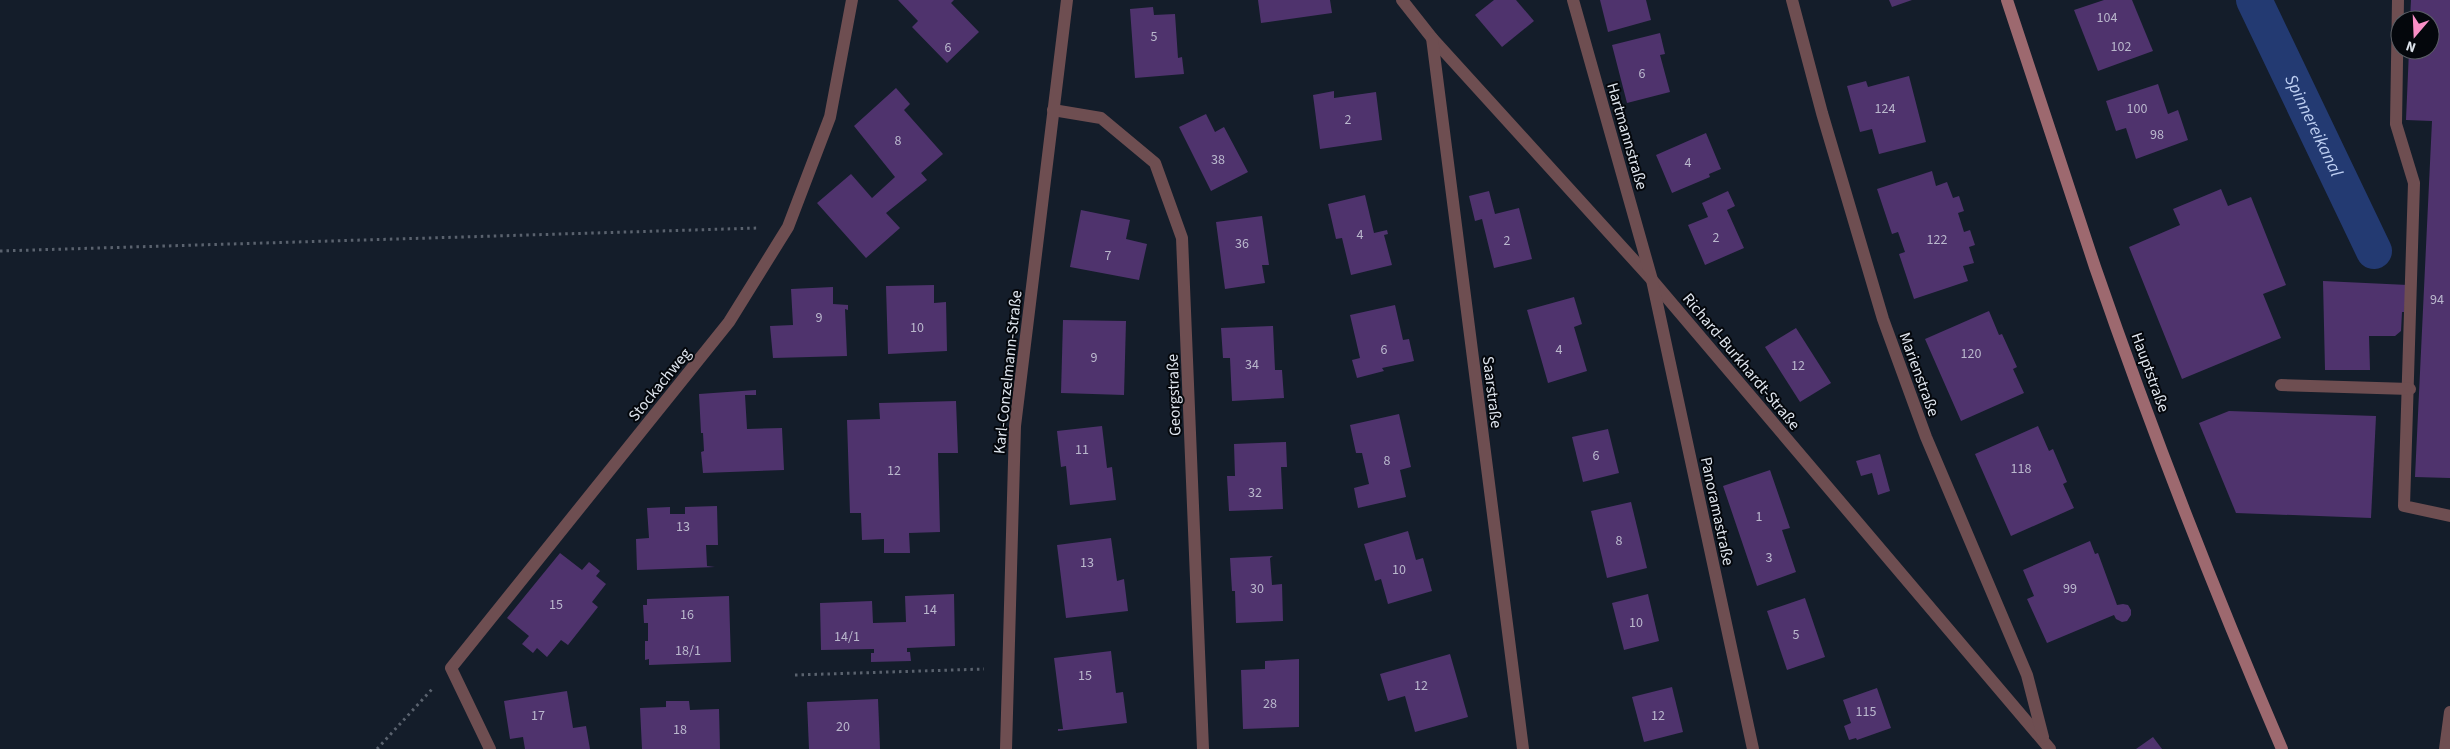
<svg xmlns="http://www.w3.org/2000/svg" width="2450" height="749" font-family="'Source Sans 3',sans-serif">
  <rect width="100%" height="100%" fill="#141d2a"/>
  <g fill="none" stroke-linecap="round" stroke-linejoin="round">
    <path stroke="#233a72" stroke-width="36" id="s1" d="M2254,0L2374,251"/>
  </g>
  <g fill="#4f336d">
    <path d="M898,0H954L951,3L979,32L947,63L912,27L918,21Z"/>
    <path d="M1258,0H1330L1332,13L1261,23Z"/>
    <path d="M1494,0H1516L1534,21L1502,47L1475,15Z"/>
    <path d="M1600,0H1646L1651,20L1608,32Z"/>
    <path d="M1889,0H1912L1892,7Z"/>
    <path d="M2104,0H2132L2153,51L2098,71L2074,10Z"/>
    <path d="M2411,0H2450V478L2415,477L2432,121L2406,120L2409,50H2430V20H2410Z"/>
    <path d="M1153,7L1154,15L1175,14L1178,58L1182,57L1184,74L1135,78L1130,9Z"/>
    <path d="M1660,33L1665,54L1660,55L1670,92L1627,103L1612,45Z"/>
    <path d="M1909,76L1926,142L1879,154L1872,129L1860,132L1847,86L1866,81L1868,87Z"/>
    <path d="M2158,84L2168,114L2178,110L2188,140L2136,159L2126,128L2116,131L2106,101Z"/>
    <path d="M896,88L910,104L904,110L943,154L921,173L927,180L886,213L900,228L866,258L817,203L851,174L872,198L895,177L854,126Z"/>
    <path d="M1334,91V98L1376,92L1382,140L1320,149L1313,95Z"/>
    <path d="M1206,114L1215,132L1224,127L1248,172L1211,191L1179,127Z"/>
    <path d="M1706,133L1721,169L1709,174L1710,177L1672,193L1656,155Z"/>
    <path d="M1932,171L1936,186L1947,182L1953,198L1959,196L1964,211L1958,213L1964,232L1970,230L1975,245L1969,247L1974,263L1963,266L1968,281L1914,299L1899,254L1905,252L1898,232L1892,234L1877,189Z"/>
    <path d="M2221,189L2228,206L2251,197L2286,285L2263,294L2281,338L2182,379L2129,247L2180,225L2173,209Z"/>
    <path d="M1489,191L1495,214L1519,208L1532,259L1494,268L1482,219L1475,221L1469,196Z"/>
    <path d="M1728,191L1735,206L1727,210L1744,248L1705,265L1688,225L1708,217L1702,203Z"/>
    <path d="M1365,195L1374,233L1387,230L1388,234L1384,235L1392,265L1351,275L1342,238L1336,239L1328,204Z"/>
    <path d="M1081,210L1130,220L1126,239L1147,244L1139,280L1070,267Z"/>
    <path d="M1262,216L1269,265H1262L1265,283L1225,289L1216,222Z"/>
    <path d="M2323,281L2408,285L2404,312H2402L2401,331L2395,336H2369L2370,370H2325Z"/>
    <path d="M934,285V303L946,302L947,351L888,354L886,286Z"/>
    <path d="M833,287V304L848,305V310L845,309L847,356L773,358L770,326L793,325L791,289Z"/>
    <path d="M1574,297L1582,324L1574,327L1587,371L1548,383L1527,310Z"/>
    <path d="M1395,305L1403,340L1409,339L1414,361L1382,368L1384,371L1357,378L1352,360L1360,358L1350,315Z"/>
    <path d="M1989,311L1999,335L2002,334L2017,367L2013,369L2024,393L1961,421L1925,339Z"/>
    <path d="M1063,320L1126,321L1124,395L1061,393Z"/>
    <path d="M1273,326L1275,370H1282L1284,398L1232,401L1230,358H1223L1221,328Z"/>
    <path d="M1796,328L1831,383L1800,402L1765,347Z"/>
    <path d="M756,390V395H745L747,429L782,428L784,470L703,473L701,452L704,451L703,433H701L699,394Z"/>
    <path d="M956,401L958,453H938L940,532L909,533L910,553H884V539L862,540L861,513H850L847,420L880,419L879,403Z"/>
    <path d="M2229,411L2376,416L2371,518L2236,513L2199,423Z"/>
    <path d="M1399,414L1411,467L1400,470L1406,497L1358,508L1354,488L1369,484L1362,453H1356L1350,425Z"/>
    <path d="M1102,426L1107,468L1112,467L1116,500L1070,505L1066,466L1061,467L1057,431Z"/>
    <path d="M2038,426L2049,451L2053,449L2067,482L2063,484L2074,508L2011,536L1975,454Z"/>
    <path d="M1608,429L1619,473L1583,482L1572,437Z"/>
    <path d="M1286,442L1287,467H1281L1283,509L1229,511L1227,476H1235L1234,444Z"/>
    <path d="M1880,454L1890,491L1878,495L1872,473L1861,476L1856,461Z"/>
    <path d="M1770,470L1790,528L1782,530L1796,572L1757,586L1723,486Z"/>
    <path d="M1631,502L1647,568L1607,578L1591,511Z"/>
    <path d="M717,506L718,545H706L707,566L715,567L637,570L636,539L649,538L647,508L670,507V514H685V507Z"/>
    <path d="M1408,531L1416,560L1423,558L1432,591L1388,604L1381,579L1375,581L1364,544Z"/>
    <path d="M1111,538L1117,581L1124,579L1128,611L1066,618L1057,545Z"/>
    <path d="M2090,541L2095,554L2098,553L2117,605L2123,604L2128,605L2131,610V615L2127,621L2122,622L2116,619L2114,615L2047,643L2027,599L2034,596L2023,570Z"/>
    <path d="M560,553L582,570L589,562L600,571L596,576L606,584L592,602L598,607L568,645L561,640L547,657L537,648L533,653L522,644L529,636L507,618Z"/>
    <path d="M1273,556L1270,558L1272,585L1282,584L1283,621L1236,623L1235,591H1232L1230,558Z"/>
    <path d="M954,594L955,646L907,648V652H910L911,661L871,662V653H874V649L821,650L820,603L872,601L873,623L906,622L905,596Z"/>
    <path d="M1648,594L1659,641L1624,650L1612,603Z"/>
    <path d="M729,596L731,662L649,665V659L645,660V641H648V623H644L643,605H647V599Z"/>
    <path d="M1805,598L1825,657L1787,670L1767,611Z"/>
    <path d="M1111,651L1116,693L1123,692L1127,723L1058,731V729H1063L1054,658Z"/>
    <path d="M1450,654L1468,717L1415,732L1405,696L1388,701L1380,674Z"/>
    <path d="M1299,659V727L1243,729L1241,670L1265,669V661Z"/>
    <path d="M1672,687L1683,732L1644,742L1632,697Z"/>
    <path d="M1877,688L1891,728L1857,740L1856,738L1849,740L1844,726L1851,723L1843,700Z"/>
    <path d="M567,691L573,728L586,726L590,749H525L523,737L510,739L504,701Z"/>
    <path d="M878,699L880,749H809L807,702Z"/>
    <path d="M666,701H689L690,710L719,709L720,749H642L640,708L666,707Z"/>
    <path d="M2153,737L2162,749H2136Z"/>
  </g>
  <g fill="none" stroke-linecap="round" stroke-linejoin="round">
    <g stroke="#5a626e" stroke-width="3" stroke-dasharray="2.5 4" stroke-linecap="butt">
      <path d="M0,251L759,228"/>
      <path d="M795,675L984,669"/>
      <path d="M377,749L434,687"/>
    </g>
    <g stroke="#6e4e51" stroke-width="12">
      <path d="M2398,0L2396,124L2414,183L2404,506L2450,516"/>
      <path d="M2281,385L2410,389"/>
      <path d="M2445,749L2450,712"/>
    </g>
    <g stroke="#6e4e51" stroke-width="12">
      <path d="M1402,0L1432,38L1652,280L2050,749"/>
      <path d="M1573,0L1652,280L1753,749"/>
      <path d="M1792,0L1822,113L1883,319L1926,437L2027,675L2043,737"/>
      <path d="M1432,38L1523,749"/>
      <path d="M1053,110L1101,118L1155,163L1182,238L1203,749"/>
      <path d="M490,749L451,668L729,322L788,227L830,117L852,0"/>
      <path d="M1006,749L1015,426L1067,0"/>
    </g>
    <path stroke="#9d696f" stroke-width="12" d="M2007,0C2037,89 2065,178 2095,267C2151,429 2214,591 2282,749"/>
  </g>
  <g text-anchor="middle" stroke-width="4" stroke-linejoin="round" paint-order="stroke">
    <g font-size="14" fill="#bab8cd">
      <text x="2107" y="22">104</text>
      <text x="1154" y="41">5</text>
      <text x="2121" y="51">102</text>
      <text x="948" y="52">6</text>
      <text x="1642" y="78">6</text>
      <text x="1885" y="113">124</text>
      <text x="2137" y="113">100</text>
      <text x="1348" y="124">2</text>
      <text x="2157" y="139">98</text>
      <text x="898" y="145">8</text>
      <text x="1218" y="164">38</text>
      <text x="1688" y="167">4</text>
      <text x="1360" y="239">4</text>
      <text x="1716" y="242">2</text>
      <text x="1937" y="244">122</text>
      <text x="1507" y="245">2</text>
      <text x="1242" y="248">36</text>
      <text x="1108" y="260">7</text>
      <text x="2437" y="304">94</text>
      <text x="819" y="322">9</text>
      <text x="917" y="332">10</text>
      <text x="1384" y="354">6</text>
      <text x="1559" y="354">4</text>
      <text x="1971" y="358">120</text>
      <text x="1094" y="362">9</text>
      <text x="1252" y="369">34</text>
      <text x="1798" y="370">12</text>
      <text x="1082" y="454">11</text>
      <text x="1596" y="460">6</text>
      <text x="1387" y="465">8</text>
      <text x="2021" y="473">118</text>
      <text x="894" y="475">12</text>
      <text x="1255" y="497">32</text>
      <text x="1759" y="521">1</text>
      <text x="683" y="531">13</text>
      <text x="1619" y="545">8</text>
      <text x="1769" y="562">3</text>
      <text x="1087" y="567">13</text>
      <text x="1399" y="574">10</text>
      <text x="1257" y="593">30</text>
      <text x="2070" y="593">99</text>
      <text x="556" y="609">15</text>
      <text x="930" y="614">14</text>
      <text x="687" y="619">16</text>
      <text x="1636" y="627">10</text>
      <text x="1796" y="639">5</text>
      <text x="847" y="641">14/1</text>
      <text x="688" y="655">18/1</text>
      <text x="1085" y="680">15</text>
      <text x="1421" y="690">12</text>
      <text x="1270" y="708">28</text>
      <text x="1866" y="716">115</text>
      <text x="538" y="720">17</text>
      <text x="1658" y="720">12</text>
      <text x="843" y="731">20</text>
      <text x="680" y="734">18</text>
    </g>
    <g font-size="16" fill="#dee4ed" stroke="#04070c">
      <text transform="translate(1628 136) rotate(74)" y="6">Hartmannstraße</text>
      <text transform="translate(1742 361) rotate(50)" y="6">Richard-Burkhardt-Straße</text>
      <text transform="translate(1007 372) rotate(-84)" y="6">Karl-Conzelmann-Straße</text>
      <text transform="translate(2151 372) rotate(70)" y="6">Hauptstraße</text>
      <text transform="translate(1920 374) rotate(70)" y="6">Marienstraße</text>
      <text transform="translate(659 384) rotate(-51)" y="6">Stockachweg</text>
      <text transform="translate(1493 392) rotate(83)" y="6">Saarstraße</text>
      <text transform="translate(1173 395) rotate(-92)" y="6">Georgstraße</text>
      <text transform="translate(1718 511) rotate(78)" y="6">Panoramastraße</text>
    </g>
    <g font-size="18" font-style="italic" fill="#bdcef1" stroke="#04070c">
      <text dy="6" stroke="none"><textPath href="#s1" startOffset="139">Spinnereikanal</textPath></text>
    </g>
  </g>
  <g transform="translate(2415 35) rotate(199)"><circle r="24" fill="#04070c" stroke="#5b5f66"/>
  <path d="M0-4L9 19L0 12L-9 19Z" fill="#fa8fc6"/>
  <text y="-8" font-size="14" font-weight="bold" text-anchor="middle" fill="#dee4ed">N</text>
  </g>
</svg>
